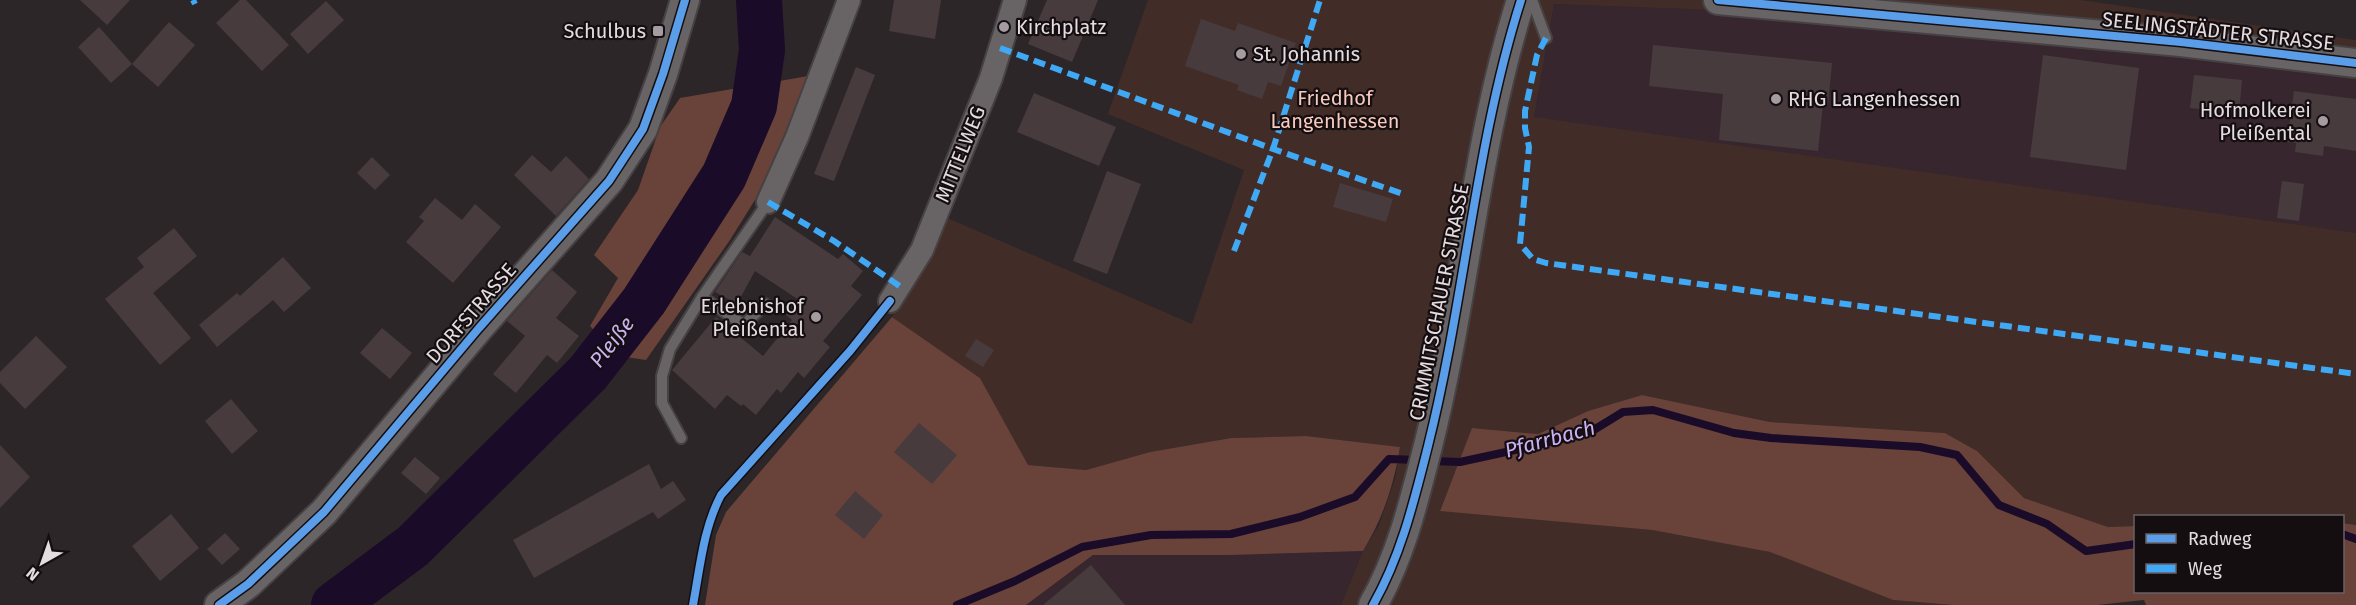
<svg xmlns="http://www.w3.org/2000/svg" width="2356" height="605" font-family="'Fira Sans',sans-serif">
  <rect width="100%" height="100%" fill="#2c2629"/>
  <g fill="#37262e">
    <path d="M1554,4L1980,20L2356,60V233L1534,118Z"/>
    <path d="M1363,551L1341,605H1026L1093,555H1231Z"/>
  </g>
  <path fill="#422c27" d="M1148,0H2081L2356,40V60L1980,20L1554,4L1534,117L2356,233V525L2343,523L2342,516H2136L2135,526L2108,527L2024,498L1977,451L1945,433L1770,422L1642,395L1588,411L1538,434L1473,428L1440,510L1652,530L1770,552L1893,600L1953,605H1341L1363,551L1379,525L1395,479L1400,447L1306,436L1231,438L1150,452L1086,470L1027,465L980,378L892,317L926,265L945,217L1192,324L1244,170L1108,114Z"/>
  <g fill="#694239">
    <path d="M814,75L765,184L730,240L646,360L619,356L590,326L618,278L594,255L638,190L660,127L680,98Z"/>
    <path d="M892,317L980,378L1028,465L1086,470L1150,452L1231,438L1306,436L1400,447C1394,485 1383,518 1363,551L1231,555H1093L1026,605H705L716,535L726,512Z"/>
    <path d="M1642,395L1770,422L1945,433L1977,451L2024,498L2108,527L2135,526L2136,592H2342L2343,523L2356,525V605H2146L2144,600L2097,605H1953L1893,600L1770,552L1652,530L1440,511L1472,428L1538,434L1588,411Z"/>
  </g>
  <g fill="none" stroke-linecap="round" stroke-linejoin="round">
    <g stroke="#1a0b28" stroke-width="8">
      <path d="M1431,461L1460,462L1543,444L1592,431L1623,412L1653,410L1734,433L1771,438L1920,447L1957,455L1999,505L2047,524L2086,551L2136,544"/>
      <path d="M2342,534L2356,539"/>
      <path d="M957,605L1015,581L1082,547L1151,535L1231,534L1300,517L1355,497L1389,459L1419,460"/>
    </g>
    <path stroke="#1a0b28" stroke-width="46" d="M334,605L413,546L588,373L644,301L724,176L754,106L762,50L759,0"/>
  </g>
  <g fill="#473b3e">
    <path d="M80,0H130L107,25Z"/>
    <path d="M240,0H246L289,45L262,71L216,23Z"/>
    <path d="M894,0H941L935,39L889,31Z"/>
    <path d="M1047,0H1098L1072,62L1028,44Z"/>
    <path d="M326,1L344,20L308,54L290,34Z"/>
    <path d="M1201,19L1235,31L1238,23L1296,43L1281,86L1268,82L1262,99L1237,90L1239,85L1185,66Z"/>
    <path d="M169,22L195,45L158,87L132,64Z"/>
    <path d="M99,27L132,64L111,83L78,47Z"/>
    <path d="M1653,45L1832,63L1828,105L1823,104L1818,151L1719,140L1723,94L1649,86Z"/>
    <path d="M2043,55L2139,68L2126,170L2030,157Z"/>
    <path d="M856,67L875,75L834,181L814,174Z"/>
    <path d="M2194,75L2242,80L2239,113L2190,108Z"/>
    <path d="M2294,91L2356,99V151L2324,146L2323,156L2295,152L2296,143L2287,142Z"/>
    <path d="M1034,93L1116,127L1099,166L1017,132Z"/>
    <path d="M532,155L551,172L566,156L589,179L556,216L514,175Z"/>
    <path d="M372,157L390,175L375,190L357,173Z"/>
    <path d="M1107,171L1141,184L1107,274L1073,261Z"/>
    <path d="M2282,181L2304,184L2299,221L2277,218Z"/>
    <path d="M1340,183L1393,199L1386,222L1333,207Z"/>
    <path d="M435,198L462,220L475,204L501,227L453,283L406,242L424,221L419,217Z"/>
    <path d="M775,217L838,259L843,254L863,271L851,286L862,295L823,341L830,347L804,378L798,372L781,393L777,389L756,415L743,404L741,406L727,395L715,409L672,370L716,317L763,356L792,320L786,315L799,300L755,271L737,304L715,292L742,252L750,256Z"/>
    <path d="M174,228L197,256L153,293L191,338L160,365L105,299L144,267L137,258Z"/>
    <path d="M283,257L311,288L284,312L273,300L217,347L199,325L237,293L240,296Z"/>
    <path d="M552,270L577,292L556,318L579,336L557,363L547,355L516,393L493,374L525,336L507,321Z"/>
    <path d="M382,328L412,353L390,379L360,353Z"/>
    <path d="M36,336L67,367L25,409L0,383V372Z"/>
    <path d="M976,339L994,350L983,367L965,356Z"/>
    <path d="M231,399L258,431L232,454L205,421Z"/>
    <path d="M919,423L957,455L932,484L894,452Z"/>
    <path d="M0,445L30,477L0,508Z"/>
    <path d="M415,457L440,478L426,494L401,473Z"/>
    <path d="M649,464L661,489L673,481L686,500L658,519L653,512L534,578L513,540Z"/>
    <path d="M855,491L883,515L864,539L835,515Z"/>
    <path d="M171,514L199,548L160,581L132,546Z"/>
    <path d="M225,533L240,549L222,565L207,549Z"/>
    <path d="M1091,565L1125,605H1043Z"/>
  </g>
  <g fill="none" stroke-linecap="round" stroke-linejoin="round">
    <defs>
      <g id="service">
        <path d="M1532,0L1546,38"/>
        <path d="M702,297L744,325L765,304"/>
        <path d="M681,438L662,403V376L670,349L702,297L768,202"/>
      </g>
      <g id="minor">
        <path d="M768,202L797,137L849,0"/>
        <path d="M890,301L922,250L991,78L1015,0"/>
      </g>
      <g id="tertiary">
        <path d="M1718,0L2181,42L2356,63"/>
        <path d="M219,605L248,584L324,512L479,328L609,181L643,129L663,74L685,0"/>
        <path d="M1373,605C1401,556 1414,501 1428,446C1465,299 1475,145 1521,0"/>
      </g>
    </defs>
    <use href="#service" stroke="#464143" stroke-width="14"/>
    <use href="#minor" stroke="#464143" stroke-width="26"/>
    <use href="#tertiary" stroke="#464143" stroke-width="32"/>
    <use href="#service" stroke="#686466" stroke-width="10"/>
    <use href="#minor" stroke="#686466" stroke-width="22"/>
    <use href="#tertiary" stroke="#686466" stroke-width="28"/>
    <g stroke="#3fa9f5" stroke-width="6" stroke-dasharray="12 6" stroke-linecap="butt">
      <path d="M193,0L195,4"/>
      <path d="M1546,38L1537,55L1525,111V128L1529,147L1520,244L1533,259L1546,263L2356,374"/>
      <path d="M1000,48L1273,149L1406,195"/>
      <path d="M768,202L834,241L901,287"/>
      <path d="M1234,251L1273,149L1320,0"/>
    </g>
    <defs>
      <g id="cycleway">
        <path d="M1718,0L2181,42L2356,63"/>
        <path d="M219,605L248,584L324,512L479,328L609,181L643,129L663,74L685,0"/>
        <path d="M693,605C700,568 703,529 721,495L850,351L890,301"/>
        <path d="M1373,605C1401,556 1414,501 1428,446C1465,299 1475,145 1521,0"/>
      </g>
    </defs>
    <use href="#cycleway" stroke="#140e11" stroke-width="11"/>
    <use href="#cycleway" stroke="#5a9eea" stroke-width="8"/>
  </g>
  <g fill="#a49ca0" stroke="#140e11" stroke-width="2">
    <circle cx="1004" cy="27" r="6"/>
    <rect x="652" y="25" width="12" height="12" rx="3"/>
    <circle cx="1241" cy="54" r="6"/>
    <circle cx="1776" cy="99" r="6"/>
    <circle cx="2323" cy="121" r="6"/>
    <circle cx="816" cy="317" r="6"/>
  </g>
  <g text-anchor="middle" stroke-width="4.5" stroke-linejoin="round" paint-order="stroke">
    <g font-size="20" fill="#e5dce0" stroke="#140e11" text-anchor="start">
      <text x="1016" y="34">Kirchplatz</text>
      <text x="646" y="38" text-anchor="end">Schulbus</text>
      <text x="1253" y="61">St. Johannis</text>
      <text x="1788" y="106">RHG Langenhessen</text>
      <text x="2311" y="117" text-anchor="end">Hofmolkerei<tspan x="2311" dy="23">Pleißental</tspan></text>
      <text x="804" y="313" text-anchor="end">Erlebnishof<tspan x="804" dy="23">Pleißental</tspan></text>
    </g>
    <g font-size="20" fill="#e5dce0" stroke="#140e11">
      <text transform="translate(2218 31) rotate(6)" y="7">SEELINGSTÄDTER STRASSE</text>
      <text transform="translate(960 154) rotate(-68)" y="7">MITTELWEG</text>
      <text transform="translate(1439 302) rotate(-79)" y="7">CRIMMITSCHAUER STRASSE</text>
      <text transform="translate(471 313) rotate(-49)" y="7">DORFSTRASSE</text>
    </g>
    <g font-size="20" fill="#f8cabe" stroke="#140e11">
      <text x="1335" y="105">Friedhof<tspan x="1335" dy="23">Langenhessen</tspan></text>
    </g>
    <g font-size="21" font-style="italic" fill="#cbb1f2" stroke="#140e11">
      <text transform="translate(612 342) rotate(-52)" y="7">Pleiße</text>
      <text transform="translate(1550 439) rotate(-15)" y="7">Pfarrbach</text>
    </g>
  </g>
  <rect x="2134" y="515" width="210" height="78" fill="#140e11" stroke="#686064" stroke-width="1.5"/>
  <rect x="2146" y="534" width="30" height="9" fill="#5a9eea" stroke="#686064" stroke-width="1.5"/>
  <text x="2188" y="545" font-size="18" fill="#e5dce0">Radweg</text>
  <rect x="2146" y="564" width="30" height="9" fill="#3fa9f5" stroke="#686064" stroke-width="1.5"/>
  <text x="2188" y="575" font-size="18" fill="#e5dce0">Weg</text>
  <g transform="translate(42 563) rotate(220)" stroke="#140e11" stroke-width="4.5" paint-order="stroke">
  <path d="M0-4.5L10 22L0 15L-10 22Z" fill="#e5dce0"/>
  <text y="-9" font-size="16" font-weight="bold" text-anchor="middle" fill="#e5dce0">N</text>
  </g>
</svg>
